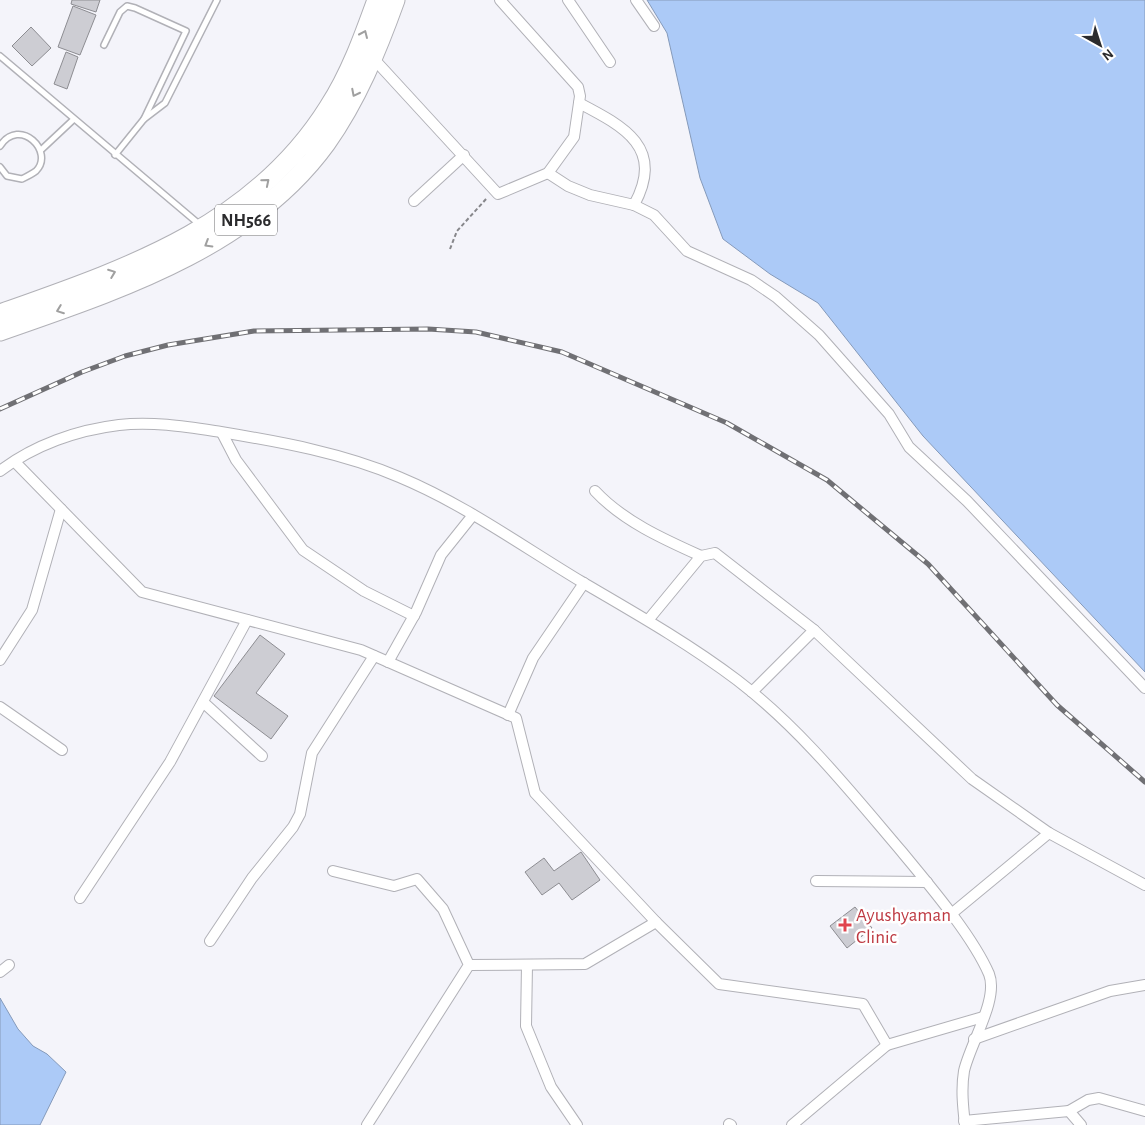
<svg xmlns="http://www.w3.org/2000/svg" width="1145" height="1125" font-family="'Alegreya Sans',sans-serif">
  <rect width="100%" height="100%" fill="#f4f4fa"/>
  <g fill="#accaf7" stroke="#859aba">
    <path d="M647,0H1145V672L923,436L818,303L770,274L723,239L700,178L667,33Z"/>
    <path d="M0,998L18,1029L33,1046L47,1054L66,1072L40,1125H0Z"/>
  </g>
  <g fill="#cdcdd3" stroke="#8d8d92">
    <path d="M72,0H100L96,12L71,4Z"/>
    <path d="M73,6L96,15L80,55L58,47Z"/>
    <path d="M31,27L51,48L32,66L12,46Z"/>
    <path d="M66,52L78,57L67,89L54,84Z"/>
    <path d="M260,635L285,654L256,693L288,716L271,739L214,696Z"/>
    <path d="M581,852L600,880L572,900L559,883L542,895L525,872L544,858L554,871Z"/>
    <path d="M855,907L872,928L847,948L830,926Z"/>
  </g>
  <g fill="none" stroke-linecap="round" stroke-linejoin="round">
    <defs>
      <g id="lane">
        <path d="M104,45L120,12L127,6L135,8L186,31L144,119"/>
        <path d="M0,56L199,224"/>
        <path d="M0,146C20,116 55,152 36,171C32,174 26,177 22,179L7,176L0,167"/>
        <path d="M41,150L73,120"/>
        <path d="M115,155L144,119L165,103L217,0"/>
      </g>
      <g id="street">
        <path d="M568,0L610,62"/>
        <path d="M636,0L654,26"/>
        <path d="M373,58L498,194L548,173L574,137L580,96L578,87L500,0"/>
        <path d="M579,103C625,127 665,148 634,205"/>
        <path d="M548,173L568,186L590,195L634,205L654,215L687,251L751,280L776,297L819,335L889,414L909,447L967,501L1145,688"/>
        <path d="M414,201L464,155"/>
        <path d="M222,433L236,460L303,550L364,591L414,616"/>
        <path d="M15,462L142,592L361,650L516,718L535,793L656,922"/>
        <path d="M0,471C34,445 77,430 119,425C153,421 188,427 221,432C281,442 343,453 399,477C464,504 522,546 582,582C635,613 688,643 737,680C801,729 850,791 902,852C929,885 972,935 989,974C999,999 970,1044 964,1071C961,1089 963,1107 965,1125"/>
        <path d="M595,491C623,521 663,539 701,556"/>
        <path d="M649,619L701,556L715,553L814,630L972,779L1049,833L1145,885"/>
        <path d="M0,660L32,610L61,509"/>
        <path d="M388,662L416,612L441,555L473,515"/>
        <path d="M752,692L814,630"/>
        <path d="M203,702L262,756"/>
        <path d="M0,707L62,750"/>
        <path d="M508,715L533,658L584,583"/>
        <path d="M333,871L394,886L417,879L443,909L469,965L367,1125"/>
        <path d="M816,881L927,882"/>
        <path d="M80,898L170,762L247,620"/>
        <path d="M950,915L1049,833"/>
        <path d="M210,941L252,878L293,827L300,814L312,753L374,656"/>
        <path d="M469,965L585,964L656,922L719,984L863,1004L887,1045"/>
        <path d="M527,965L526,1026L551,1087L577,1125"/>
        <path d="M0,972L9,965"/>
        <path d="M974,1039L1110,991L1145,985"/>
        <path d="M1069,1111L1088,1100L1099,1098L1145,1111"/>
        <path d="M964,1121L1069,1111L1081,1125"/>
        <path d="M729,1124L731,1125"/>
        <path d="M792,1125L887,1045L983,1017"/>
      </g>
      <g id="highway">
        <path d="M0,314C127,269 254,227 329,107C350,75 364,36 377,0"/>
        <path d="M0,331C117,290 250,248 326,143C357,99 377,50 395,0"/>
      </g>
    </defs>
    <use href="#lane" stroke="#b1b1b7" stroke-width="8"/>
    <use href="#street" stroke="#b1b1b7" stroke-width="12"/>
    <use href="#highway" stroke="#b1b1b7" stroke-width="21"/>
    <path stroke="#87878b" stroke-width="2" stroke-dasharray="4 2.5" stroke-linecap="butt" d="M450,249L457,231L487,198"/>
    <use href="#lane" stroke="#fff" stroke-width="5"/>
    <use href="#street" stroke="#fff" stroke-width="10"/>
    <use href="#highway" stroke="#fff" stroke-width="19"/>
    <defs>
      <path id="rail" d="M0,409L82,372L125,356L168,345L254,331L428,329L476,332L562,352L727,423L827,480L928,564L1057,705L1145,782"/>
    </defs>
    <use href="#rail" stroke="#707074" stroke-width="5"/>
    <use href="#rail" stroke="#fff" stroke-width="3" stroke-dasharray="9" stroke-linecap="butt"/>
  </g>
  <defs><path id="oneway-chevron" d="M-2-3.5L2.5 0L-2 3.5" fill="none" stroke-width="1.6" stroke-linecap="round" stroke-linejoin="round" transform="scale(1.25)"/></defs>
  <g stroke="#a0a0a0">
    <use href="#oneway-chevron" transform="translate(364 34) rotate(-66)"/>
    <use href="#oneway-chevron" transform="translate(355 93) rotate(117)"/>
    <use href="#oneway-chevron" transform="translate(266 182) rotate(-40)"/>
    <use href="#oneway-chevron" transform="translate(208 244) rotate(149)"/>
    <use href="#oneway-chevron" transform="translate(112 273) rotate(-21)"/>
    <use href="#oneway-chevron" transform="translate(60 310) rotate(159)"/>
  </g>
  <path fill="#e0444e" stroke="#fff" stroke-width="2" d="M842.5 917.5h5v5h5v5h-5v5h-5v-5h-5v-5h5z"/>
  <g text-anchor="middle" stroke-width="5" stroke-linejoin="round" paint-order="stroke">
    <rect fill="#fff" stroke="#6b6b6c" stroke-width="1" x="215" y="204.5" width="62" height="31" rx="4"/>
    <g font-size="18" font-weight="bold" fill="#2b2b2d">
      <text x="246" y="226">NH566</text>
    </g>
    <g font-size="19" fill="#be3a42" stroke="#fff" text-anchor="start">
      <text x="856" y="921">Ayushyaman<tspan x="856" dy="22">Clinic</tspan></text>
    </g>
  </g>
  <g transform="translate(1100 45) rotate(141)" stroke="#ffffff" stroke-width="4" paint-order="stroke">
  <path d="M0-4L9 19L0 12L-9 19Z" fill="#2b2b2d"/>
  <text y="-8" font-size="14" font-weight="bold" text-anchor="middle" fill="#2b2b2d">N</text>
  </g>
</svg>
